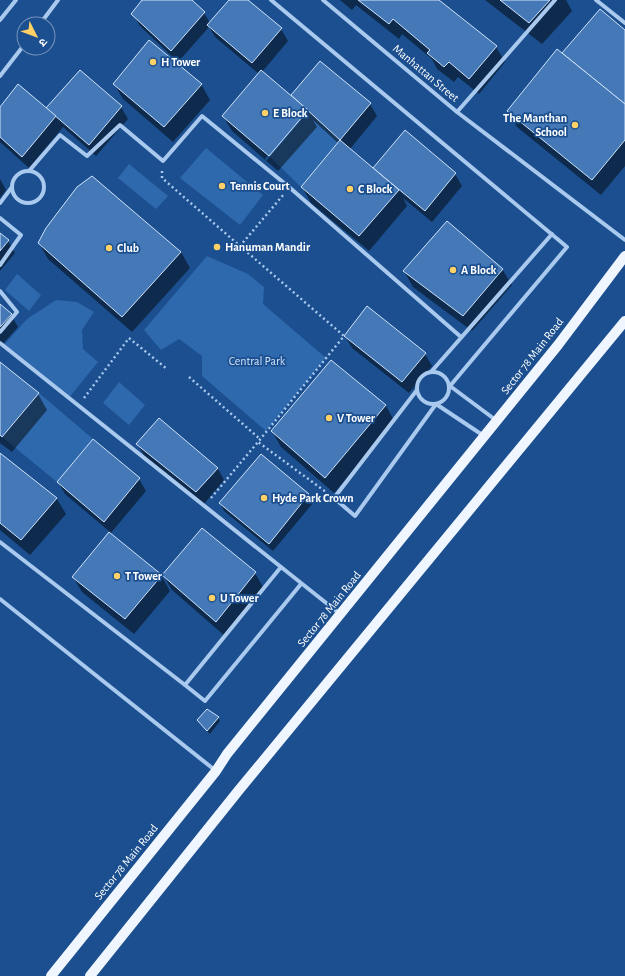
<svg xmlns="http://www.w3.org/2000/svg" width="625" height="976" font-family="'Alegreya Sans','Noto Sans Devanagari',sans-serif">
  <rect width="100%" height="100%" fill="#1b4f8f"/>
  <g fill="#2e69ad">
    <path d="M308,110L340,140L301,187L269,156Z"/>
    <path d="M206,148L263,195L240,225L180,178Z"/>
    <path d="M129,164L168,196L156,209L118,178Z"/>
    <path d="M207,256L248,274L264,287L263,304L326,358L266,431L202,376V356L179,339L161,350L144,330Z"/>
    <path d="M17,274L41,295L29,311L5,290Z"/>
    <path d="M56,300L77,302L94,312L82,330L83,349L98,362L68,399L3,346L27,319Z"/>
    <path d="M119,382L145,405L129,425L103,403Z"/>
    <path d="M39,393L93,439L57,482L2,437Z"/>
  </g>
  <g fill="#0007" fill-rule="evenodd">
    <path d="M144,0H190L204,13L210,23L230,0H246L281,29L288,41L262,72L295,100L292,95L370,104L377,116L350,149L373,169L405,132L455,174L462,186L432,222L403,198L407,206L369,251L311,203L302,187L339,144L313,120L317,127L278,171L232,131L223,116L259,74L215,37L209,27L178,62L140,26L133,14ZM304,114H306L266,161L265,159Z"/>
    <path d="M340,0H438L496,47L505,62L479,94L458,77L454,82L437,69L432,59L402,34L399,39L356,5L352,10Z"/>
    <path d="M485,0H566L572,11L542,44Z"/>
    <path d="M625,31V166L601,195L517,127L508,111L565,57L563,53Z"/>
    <path d="M81,72L121,107L128,119L96,156L63,127L29,168L0,142V108L46,109Z"/>
    <path d="M114,84H201L210,100L173,142L123,99Z"/>
    <path d="M92,177L181,252L190,268L132,332L48,259L39,243Z"/>
    <path d="M0,179L6,190L0,198Z"/>
    <path d="M0,235L8,241L15,253L0,271Z"/>
    <path d="M502,269L512,285L472,331L413,287L404,271Z"/>
    <path d="M0,305L11,315L18,327L0,347Z"/>
    <path d="M345,336L425,354L432,366L409,393L352,348Z"/>
    <path d="M331,361L386,406L395,422L334,493L281,447L272,431Z"/>
    <path d="M0,363L38,394L47,410L12,452L0,443Z"/>
    <path d="M159,420L218,469L224,480L204,504L145,457L138,445Z"/>
    <path d="M1,454L57,499L66,514L30,555L0,530Z"/>
    <path d="M261,455L309,495L313,503L273,551L224,511L220,503Z"/>
    <path d="M139,479L146,491L110,534L161,575L170,591L134,634L82,592L73,577L110,532L65,494L58,482Z"/>
    <path d="M202,529L255,573L264,589L226,637L172,590L163,575Z"/>
    <path d="M218,717L220,721L210,734L201,724Z"/>
  </g>
  <g fill="#4478b7" stroke="#cfe3fa">
    <path d="M142,0H192L205,12L171,51L131,14Z"/>
    <path d="M229,0H248L282,28L252,63L207,25Z"/>
    <path d="M358,0H439L497,46L469,79L449,62L444,67L427,53L430,50L393,19L389,24Z"/>
    <path d="M500,0H550L529,23Z"/>
    <path d="M600,9L625,30V104L562,53Z"/>
    <path d="M149,40L202,84L164,127L113,84Z"/>
    <path d="M557,49L625,104V140L592,180L507,111Z"/>
    <path d="M320,61L371,103L340,140L291,95Z"/>
    <path d="M80,70L122,106L89,145L46,108Z"/>
    <path d="M261,70L308,110L269,156L222,116Z"/>
    <path d="M18,84L56,116L22,157L0,137V107Z"/>
    <path d="M405,130L456,173L425,211L373,168Z"/>
    <path d="M340,140L399,190L359,236L301,187Z"/>
    <path d="M92,176L181,252L122,317L38,243L46,228L77,187Z"/>
    <path d="M447,221L503,269L463,316L403,271Z"/>
    <path d="M0,233L9,240L0,251Z"/>
    <path d="M0,304L12,314L0,327Z"/>
    <path d="M367,306L426,353L402,382L344,336Z"/>
    <path d="M331,360L386,405L325,478L271,431Z"/>
    <path d="M0,362L39,393L2,437L0,435Z"/>
    <path d="M159,418L218,468L196,492L136,444Z"/>
    <path d="M93,439L140,478L104,522L57,482Z"/>
    <path d="M0,453L57,498L21,540L0,523Z"/>
    <path d="M261,454L309,494L269,544L219,503Z"/>
    <path d="M202,528L256,572L216,622L162,575Z"/>
    <path d="M109,532L162,575L125,619L72,577Z"/>
    <path d="M207,709L219,717L207,731L197,720Z"/>
  </g>
  <g fill="none" stroke-linecap="round" stroke-linejoin="round">
    <g stroke="#a9c9ee" stroke-width="2.5" stroke-dasharray="2 3" stroke-linecap="butt">
      <path d="M162,171V178L240,246L284,194"/>
      <path d="M240,246L344,336L258,442L326,492"/>
      <path d="M189,377L260,439"/>
      <path d="M84,398L129,338L167,369"/>
      <path d="M211,498L258,442"/>
    </g>
    <g stroke="#a9c9ee" stroke-width="4">
      <path d="M271,0L567,247L450,386L497,421"/>
      <path d="M323,0L457,112L555,0"/>
      <path d="M596,0L625,23"/>
      <path d="M0,20L16,0"/>
      <path d="M40,24L58,0"/>
      <path d="M0,76L24,45"/>
      <path d="M457,112L625,240"/>
      <path d="M29,171L60,135L87,156L120,125L163,161L202,116L289,187L461,337"/>
      <circle cx="28" cy="187" r="16"/>
      <path d="M0,203L12,187"/>
      <path d="M0,218L21,235L0,265"/>
      <path d="M0,291L17,312L0,332"/>
      <path d="M0,343L281,567"/>
      <circle cx="433" cy="388" r="16"/>
      <path d="M431,372L552,234"/>
      <path d="M417,390L334,498L355,516L436,404L484,436"/>
      <path d="M0,542L185,685L281,567L340,614"/>
      <path d="M0,599L216,771"/>
      <path d="M185,685L205,701L301,584"/>
    </g>
    <g stroke="#f0f6ff" stroke-width="10">
      <path d="M51,976L216,771L227,754L558,345L625,256"/>
      <path d="M90,976L239,790L625,321"/>
    </g>
  </g>
  <g fill="#ffd166" stroke="#1b4f8f" stroke-width="1.5">
    <circle cx="153" cy="62" r="4"/>
    <circle cx="265" cy="113" r="4"/>
    <circle cx="575" cy="125" r="4"/>
    <circle cx="222" cy="186" r="4"/>
    <circle cx="350" cy="189" r="4"/>
    <circle cx="217" cy="247" r="4"/>
    <circle cx="109" cy="248" r="4"/>
    <circle cx="453" cy="270" r="4"/>
    <circle cx="329" cy="418" r="4"/>
    <circle cx="264" cy="498" r="4"/>
    <circle cx="117" cy="576" r="4"/>
    <circle cx="212" cy="598" r="4"/>
  </g>
  <g text-anchor="middle" stroke-width="3.5" stroke-linejoin="round" paint-order="stroke">
    <g font-size="12" font-weight="bold" fill="#fff" stroke="#1b4f8f" text-anchor="start">
      <text x="161" y="66">H Tower</text>
      <text x="273" y="117">E Block</text>
      <text x="567" y="122" text-anchor="end">The Manthan<tspan x="567" dy="14">School</tspan></text>
      <text x="230" y="190">Tennis Court</text>
      <text x="358" y="193">C Block</text>
      <text x="225" y="251">Hanuman Mandir</text>
      <text x="117" y="252">Club</text>
      <text x="461" y="274">A Block</text>
      <text x="337" y="422">V Tower</text>
      <text x="272" y="502">Hyde Park Crown</text>
      <text x="125" y="580">T Tower</text>
      <text x="220" y="602">U Tower</text>
    </g>
    <g font-size="12" fill="#fff" stroke="#1b4f8f">
      <text transform="translate(426 73) rotate(40)" y="4">Manhattan Street</text>
      <text transform="translate(532 356) rotate(-52)" y="4">Sector 78 Main Road</text>
      <text transform="translate(329 609) rotate(-51)" y="4">Sector 78 Main Road</text>
      <text transform="translate(126 862) rotate(-51)" y="4">Sector 78 Main Road</text>
    </g>
    <g font-size="12" fill="#cfe3fa" stroke="#1b4f8f">
      <text x="257" y="365">Central Park</text>
    </g>
  </g>
  <g transform="translate(36 36) rotate(132)"><circle r="19" fill="#1b4f8f" stroke="#7695bc"/>
  <path d="M0-3L7 15L0 10L-7 15Z" fill="#ffd166"/>
  <text y="-6" font-size="11" font-weight="bold" text-anchor="middle" fill="#ffffff">उ</text>
  </g>
</svg>
